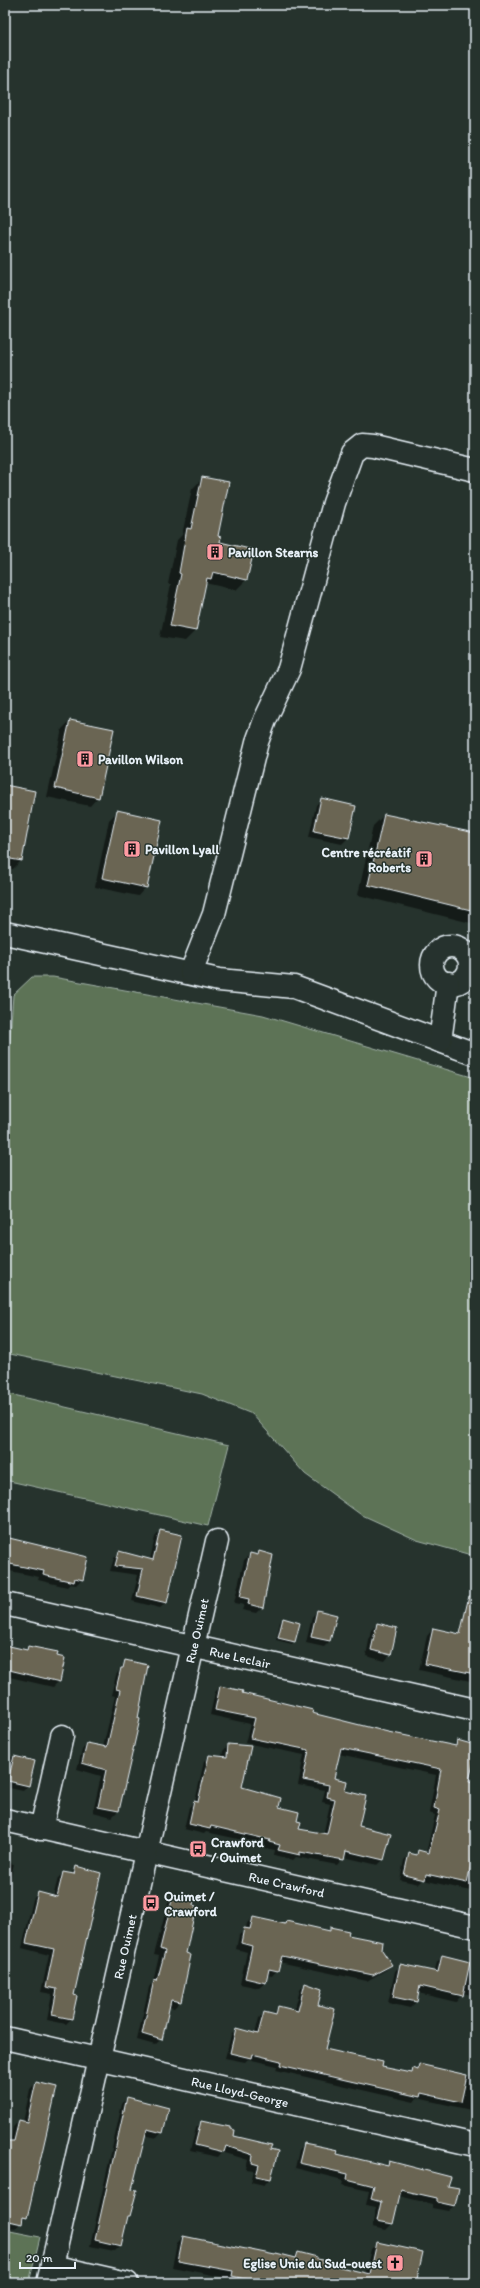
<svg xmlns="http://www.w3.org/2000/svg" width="480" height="2288" font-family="Itim,sans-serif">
  <rect width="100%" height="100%" fill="#26332d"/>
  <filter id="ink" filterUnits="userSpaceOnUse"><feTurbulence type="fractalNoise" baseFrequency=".025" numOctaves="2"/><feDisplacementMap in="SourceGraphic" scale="8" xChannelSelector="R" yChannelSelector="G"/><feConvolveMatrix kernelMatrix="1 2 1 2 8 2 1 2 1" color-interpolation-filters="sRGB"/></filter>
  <g filter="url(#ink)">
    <g fill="#5d7357" stroke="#a2b2a8">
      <path d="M32,977H53L263,1015L475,1078V1556L417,1540L360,1514L305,1474L252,1414L202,1394L5,1353V1106L13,995Z"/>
      <path d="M5,1393L229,1445L208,1526L5,1480Z"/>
      <path d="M5,2230L40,2237L29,2283L5,2279Z"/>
    </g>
    <g fill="#0007">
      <path d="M203,478L218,543L246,580L236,590L205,583L196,630L185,641L160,637L171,584H168L177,540L182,535L192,489Z"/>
      <path d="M70,721L98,797L90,806L47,797L62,729Z"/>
      <path d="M5,786L21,861L13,869L5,868Z"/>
      <path d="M321,800L348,838L342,844L309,837L316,805Z"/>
      <path d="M117,812L146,887L138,896L95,887L109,820Z"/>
      <path d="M384,815L475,834V924L358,895L373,826Z"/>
      <path d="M160,1531L181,1536L166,1603L160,1608L132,1601L138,1575L110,1571L114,1558L119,1553L150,1560L155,1537Z"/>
      <path d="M5,1538L82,1579L76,1585L70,1584L67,1587L38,1580L39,1577L10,1571L5,1572Z"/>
      <path d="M259,1552L262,1607L256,1613L242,1610L244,1605L234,1603L244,1560L250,1554L256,1556Z"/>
      <path d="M317,1611L335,1615L330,1641L324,1647L306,1643L312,1617Z"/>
      <path d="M283,1619L294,1641L292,1644L276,1640L280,1622Z"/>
      <path d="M377,1625L396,1629L390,1655L385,1661L366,1656L371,1630Z"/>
      <path d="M433,1629L475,1639V1682L419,1670L427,1636Z"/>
      <path d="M5,1646L25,1650L28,1647L59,1681L53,1687L5,1676Z"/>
      <path d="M126,1661L137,1719L139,1720L118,1811L112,1817L93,1812L101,1776L77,1769L82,1750L87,1744L103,1747L115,1696L111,1695L116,1675Z"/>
      <path d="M220,1687L311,1713L388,1732L453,1746L458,1742L475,1746V1892L423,1880L419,1884L400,1880L404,1860L409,1855L414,1856L418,1852L426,1853L435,1815L429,1813L436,1775L339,1754L333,1779L343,1792L358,1827L384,1859L378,1865L344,1857L337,1865L296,1857L293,1860L274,1855L275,1850L264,1848L265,1845L206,1832L204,1834L184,1829L189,1807L195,1802L204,1761L209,1756L222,1757L223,1751L228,1745L241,1788L278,1808L296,1822L298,1829L323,1835L330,1804L322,1802L325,1790L298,1785L304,1755L245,1743L250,1724L210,1715L215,1692Z"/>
      <path d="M5,1755L34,1762L28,1786L23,1791L5,1787Z"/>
      <path d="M5,1862L14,1864L9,1884L5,1888Z"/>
      <path d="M76,1868L71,2019L66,2024L47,2020L52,1994L41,1992L49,1955L22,1948L33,1899L38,1894L53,1897L58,1878L63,1873L70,1875Z"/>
      <path d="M173,1897L185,1953L189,1955L180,2002L174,2008L169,2007L161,2039L155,2045L137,2040L149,1987L153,1982L159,1956L154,1955L168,1903Z"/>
      <path d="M253,1918L283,1924L286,1922L328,1931L331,1928L381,1950L391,1965L386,1970L367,1981L279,1962L277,1970L272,1976L267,1975L265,1983L259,1988L240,1984L247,1952L236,1949L239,1935L246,1929L247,1923Z"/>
      <path d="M443,1956L475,1968V1996L463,1993L456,2002L418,1993L416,2002L410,2008L388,2003L395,1971L401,1965L434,1973L437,1962Z"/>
      <path d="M305,1984L317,2005L324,2050L381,2067L409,2074L420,2066L474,2077L475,2076V2111L417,2098L414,2102L276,2070L277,2066L248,2059L245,2062L225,2058L231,2035L236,2030L255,2034L259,2018L264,2013L273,2015L279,2007L294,2011L300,1990Z"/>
      <path d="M36,2083L26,2217L15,2229L5,2227V2221L18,2224L20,2222L5,2219V2142H10L13,2127L19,2121L23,2122L30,2089Z"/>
      <path d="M127,2098L162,2132L157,2138L144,2135L131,2189L130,2216L126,2220L120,2245L114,2251L90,2246L122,2104Z"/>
      <path d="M202,2122L232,2137L276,2152L270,2179L264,2185L251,2182L254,2170L246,2169L248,2160L222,2152L218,2157L190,2151L196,2128Z"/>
      <path d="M304,2144L336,2155L385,2167L389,2163L458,2189L454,2206L448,2211L432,2208V2204L399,2196L392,2224L386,2230L372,2227L376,2207L366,2205L369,2191L342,2185L343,2180L295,2168L299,2150Z"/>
      <path d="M475,2190V2211L470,2210Z"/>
      <path d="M183,2237L275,2256L293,2258L298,2253L316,2260L321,2264L365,2274L371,2249L378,2243L422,2253L415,2283H226L227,2278L172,2267L177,2243Z"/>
    </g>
    <g fill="#6a6552" stroke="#e8f1f8">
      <path d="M202,477L229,482L218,536L221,537L220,542L254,550L247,580L213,572L211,579L207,578L196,631L170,626L181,574L179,573L187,528L191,529Z"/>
      <path d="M70,720L114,729L99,798L55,788Z"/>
      <path d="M5,785L35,791L22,861L5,858Z"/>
      <path d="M321,798L356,806L349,838L314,831Z"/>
      <path d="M117,810L162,820L147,888L102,878Z"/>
      <path d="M384,814L475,833V911L368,885Z"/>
      <path d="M160,1530L182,1535L167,1603L137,1596L143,1569L115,1566L119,1551L153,1560Z"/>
      <path d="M5,1537L88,1557L83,1580L75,1578L74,1582L43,1575L44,1571L5,1563Z"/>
      <path d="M259,1551L273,1555L263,1608L248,1604L249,1599L240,1597L250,1553L258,1555Z"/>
      <path d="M469,1596L475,1597V1674L425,1664L433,1628L460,1634Z"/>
      <path d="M317,1610L337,1615L330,1641L311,1637Z"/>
      <path d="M283,1618L300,1623L295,1642L278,1638Z"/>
      <path d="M377,1623L397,1628L391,1655L371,1650Z"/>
      <path d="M5,1645L27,1650L28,1646L58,1652L57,1656L65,1658L60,1682L5,1669Z"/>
      <path d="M125,1660L148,1665L138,1718L140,1719L119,1811L98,1807L106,1770L82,1763L87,1743L107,1747L120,1690L116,1689L121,1668H123Z"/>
      <path d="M220,1686L243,1691L242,1693L313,1710L312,1713L388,1732L456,1746L457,1740L475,1745V1755L469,1781L475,1782V1846L467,1883L426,1874L425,1880L404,1875L409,1853L417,1855L418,1850L429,1853L440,1810L434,1808L441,1769L384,1757L341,1748L334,1778L347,1781L345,1791L366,1796L359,1826L391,1834L384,1860L346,1851L344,1860L300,1852V1855L278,1850L280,1845L269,1842L270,1840L211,1826L210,1829L189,1824L194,1801L198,1802L209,1755L227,1757L228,1744L251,1746L242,1787L281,1798L279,1807L299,1812L297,1821L301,1822L299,1829L327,1834L335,1799L327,1797L329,1785L303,1780L309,1750L250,1738L255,1718L215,1710Z"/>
      <path d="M14,1756L35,1761L29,1786L8,1781Z"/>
      <path d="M76,1866L101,1873L74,1995L77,1996L72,2019L52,2015L57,1989L46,1987L54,1949L26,1943L38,1892L57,1897L63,1872L74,1874Z"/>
      <path d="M173,1896L194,1900L193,1905L196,1906L186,1953L191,1955L181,2002L171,2000L162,2040L142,2034L154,1980L157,1981L165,1951L160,1949Z"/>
      <path d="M253,1917L285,1924L286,1921L330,1931V1927L349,1931L348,1935L383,1942L382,1950L392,1965L373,1975L282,1956L278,1971L269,1969L266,1983L245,1978L252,1946L241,1943L244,1928L250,1929Z"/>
      <path d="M442,1955L470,1962L463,1996L420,1986L417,2002L393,1997L400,1964L438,1972Z"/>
      <path d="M305,1983L322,1989L318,2005L335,2009L325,2049L383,2062L382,2067L412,2073L413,2068L418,2070L419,2064L467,2075L461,2102L421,2093L420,2097L280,2065L281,2061L252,2054L251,2058L230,2053L236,2028L258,2034L264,2012L276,2015L278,2006L298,2011Z"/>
      <path d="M36,2082L57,2087L27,2218L23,2217L22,2224L5,2220V2141H14L19,2120L27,2122Z"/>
      <path d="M127,2097L169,2108L163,2133L147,2129L132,2189L137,2190L130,2216H128L121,2246L95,2240Z"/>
      <path d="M201,2121L230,2127V2129L235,2130L234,2136L272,2145L270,2149L278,2151L271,2179L256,2176L259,2165L252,2163L253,2155L226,2146L224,2152L195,2145Z"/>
      <path d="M304,2143L338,2150L337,2154L388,2166L389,2161L451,2177L448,2186L459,2188L455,2206L437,2202V2198L401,2190L393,2224L377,2221L381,2202L371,2199L374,2186L347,2179L348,2174L299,2163Z"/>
      <path d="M183,2236L275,2255L276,2253L296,2258L298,2252L317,2257V2259L323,2260V2263L370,2274L377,2242L423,2252L417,2279H415L414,2281L406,2279L405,2283H261L232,2276L233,2271L178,2261Z"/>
    </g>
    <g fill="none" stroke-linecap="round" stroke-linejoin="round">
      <defs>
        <g id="minor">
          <path d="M5,933L219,980L294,987L475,1054"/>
          <circle cx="451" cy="965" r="19"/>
          <path d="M191,972L214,914L257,742L265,720L289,669L334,503L352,453L362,445L373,446L475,470"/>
          <path d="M440,1041L448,983"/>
          <path id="s1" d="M5,1604L475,1710"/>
          <path id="s2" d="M5,1820L475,1927"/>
          <path d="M41,1829L62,1736"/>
          <path id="s3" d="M5,2038L475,2145"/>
          <path d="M52,2266L127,2283"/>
          <path id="s4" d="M48,2283L217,1541"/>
        </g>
      </defs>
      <use href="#minor" stroke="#e8f1f8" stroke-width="25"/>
      <use href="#minor" stroke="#26332d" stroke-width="22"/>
    </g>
  </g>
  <defs>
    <symbol id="building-square" viewBox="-11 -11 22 22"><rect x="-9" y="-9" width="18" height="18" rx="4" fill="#ff9aa2" stroke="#26332d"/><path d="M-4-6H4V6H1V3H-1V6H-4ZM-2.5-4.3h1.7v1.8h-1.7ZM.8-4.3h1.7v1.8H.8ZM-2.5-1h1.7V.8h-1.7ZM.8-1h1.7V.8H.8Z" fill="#111"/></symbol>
    <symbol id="bus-square" viewBox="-11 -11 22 22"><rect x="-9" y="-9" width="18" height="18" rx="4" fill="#ff9aa2" stroke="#26332d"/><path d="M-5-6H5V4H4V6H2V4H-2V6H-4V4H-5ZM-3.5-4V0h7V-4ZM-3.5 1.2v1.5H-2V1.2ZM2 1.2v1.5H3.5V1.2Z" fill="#111"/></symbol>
    <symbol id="church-square" viewBox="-11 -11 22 22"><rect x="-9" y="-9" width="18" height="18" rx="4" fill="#ff9aa2" stroke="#26332d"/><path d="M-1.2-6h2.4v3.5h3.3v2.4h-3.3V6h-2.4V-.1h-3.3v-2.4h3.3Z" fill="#111"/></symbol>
  </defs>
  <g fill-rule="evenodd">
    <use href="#building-square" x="205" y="542" width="20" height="20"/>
    <use href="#building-square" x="75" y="749" width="20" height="20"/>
    <use href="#building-square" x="122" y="839" width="20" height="20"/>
    <use href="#building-square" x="414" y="849" width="20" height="20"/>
    <use href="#bus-square" x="188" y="1839" width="20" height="20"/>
    <use href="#bus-square" x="141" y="1893" width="20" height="20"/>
    <use href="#church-square" x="385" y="2253" width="20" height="20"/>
  </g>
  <g text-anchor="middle" stroke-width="3" stroke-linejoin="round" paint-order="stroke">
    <g font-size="13" font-weight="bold" fill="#e8f1f8" stroke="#26332d" text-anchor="start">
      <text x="228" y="557">Pavillon Stearns</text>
      <text x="98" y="764">Pavillon Wilson</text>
      <text x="145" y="854">Pavillon Lyall</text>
      <text x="411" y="857" text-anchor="end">Centre récréatif<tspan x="411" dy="15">Roberts</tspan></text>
      <text x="211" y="1847">Crawford<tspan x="211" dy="15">/ Ouimet</tspan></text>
      <text x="164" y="1901">Ouimet /<tspan x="164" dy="15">Crawford</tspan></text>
      <text x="382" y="2268" text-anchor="end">Eglise Unie du Sud-ouest</text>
    </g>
    <g font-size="13" fill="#e8f1f8" stroke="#26332d">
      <text dy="5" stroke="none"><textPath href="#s4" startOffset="669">Rue Ouimet</textPath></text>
      <text dy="5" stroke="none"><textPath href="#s1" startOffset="241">Rue Leclair</textPath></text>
      <text dy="5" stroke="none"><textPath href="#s2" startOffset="289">Rue Crawford</textPath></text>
      <text dy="5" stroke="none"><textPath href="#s4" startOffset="345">Rue Ouimet</textPath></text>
      <text dy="5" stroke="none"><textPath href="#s3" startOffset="241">Rue Lloyd-George</textPath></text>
    </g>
  </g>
  <rect width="480" height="2288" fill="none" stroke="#26332d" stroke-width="20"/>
  <rect x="10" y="10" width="460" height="2268" fill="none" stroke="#e8f1f8" stroke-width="1.5" filter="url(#ink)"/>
  <path d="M20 2262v6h55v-6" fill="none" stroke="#e8f1f8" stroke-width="2"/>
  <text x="26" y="2262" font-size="12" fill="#e8f1f8" stroke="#26332d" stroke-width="3" paint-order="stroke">20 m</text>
</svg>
